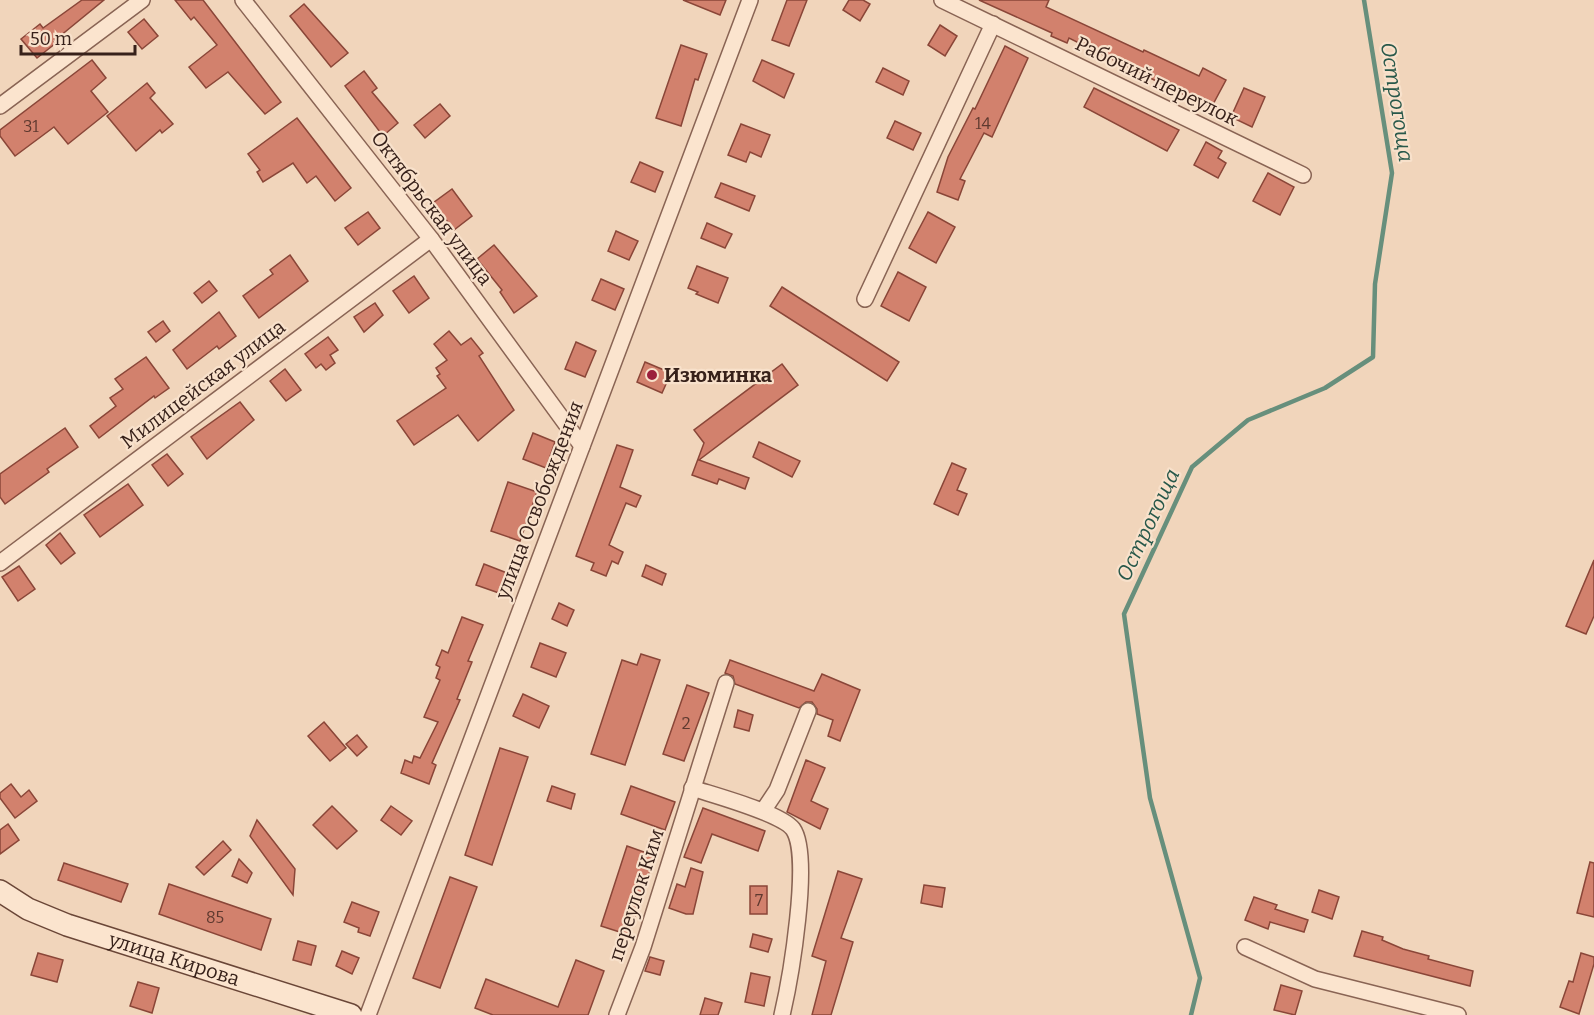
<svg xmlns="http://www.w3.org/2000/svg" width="1594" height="1015" font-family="Bitter,serif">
  <rect width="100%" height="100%" fill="#f1d5bb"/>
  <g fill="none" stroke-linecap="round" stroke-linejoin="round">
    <path stroke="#678f7c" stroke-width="4.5" d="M1191,1015L1200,978L1150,798L1124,614L1192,467L1248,420L1325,388L1373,357L1375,284L1392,173L1364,0"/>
  </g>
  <g fill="#d2816d" stroke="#8a4638" stroke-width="1.5">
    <path d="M82,0H104L54,41L56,43L37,58L21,39L40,24L43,28Z"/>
    <path d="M175,0H203L281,102L265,114L228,72L206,88L189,67L217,45L194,17L191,20Z"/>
    <path d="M683,0H726L720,15Z"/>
    <path d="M787,0H807L789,46L772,40Z"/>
    <path d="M849,0H863L870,4L860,21L843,10Z"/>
    <path d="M979,0H1049L1046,7L1143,52L1144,50L1199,76L1203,68L1226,80L1211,108L1069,38L1067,43L1051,36L1052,33Z"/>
    <path d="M304,4L348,53L331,67L290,16Z"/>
    <path d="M144,19L158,36L142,49L128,32Z"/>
    <path d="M940,25L957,36L945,56L928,45Z"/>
    <path d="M681,45L707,54L698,80L695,79L681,126L656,118Z"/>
    <path d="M1005,46L1028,58L992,137L984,133L960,179L965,181L958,200L937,192L948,157L973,108L975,109Z"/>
    <path d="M92,60L106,78L91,91L108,112L68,144L54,127L15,156L0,136V130Z"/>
    <path d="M762,60L794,74L784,98L753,81Z"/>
    <path d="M883,68L909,81L903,95L876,82Z"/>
    <path d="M364,71L377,88L372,92L398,123L383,136L345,86Z"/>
    <path d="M147,83L155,93L150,98L173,124L162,133L160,130L136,151L107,116Z"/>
    <path d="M1094,88L1179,130L1167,151L1084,107Z"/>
    <path d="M1244,88L1265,97L1252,127L1231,117Z"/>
    <path d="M440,104L450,116L425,138L414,125Z"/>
    <path d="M297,118L351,188L335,201L316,176L307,183L293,163L263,182L257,172L260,170L248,154Z"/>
    <path d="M895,121L921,133L913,150L887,138Z"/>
    <path d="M741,124L770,135L761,157L750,152L746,162L728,155Z"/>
    <path d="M1206,142L1222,151L1218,158L1226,163L1218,178L1194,165Z"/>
    <path d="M640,162L663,172L655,192L631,182Z"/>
    <path d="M1268,173L1294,187L1280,215L1253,201Z"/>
    <path d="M721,183L755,196L749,211L715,197Z"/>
    <path d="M452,189L472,216L454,230L433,203Z"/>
    <path d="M368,212L380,228L358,245L345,228Z"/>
    <path d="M928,212L955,227L936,263L909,248Z"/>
    <path d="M707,223L732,234L725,248L701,238Z"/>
    <path d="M616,231L638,241L629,260L608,251Z"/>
    <path d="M494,245L537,296L514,313L500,292L502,290L477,259Z"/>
    <path d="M290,255L308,281L259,318L243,296L273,274L270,270Z"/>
    <path d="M697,266L728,278L718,303L696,294L698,292L688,288Z"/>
    <path d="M898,272L926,287L909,321L881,306Z"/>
    <path d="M414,276L429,298L409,313L393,291Z"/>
    <path d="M601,279L624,289L615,310L592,300Z"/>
    <path d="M209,281L217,291L202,303L194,293Z"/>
    <path d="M782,287L899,362L887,381L770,306Z"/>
    <path d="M375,303L383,315L364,332L354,317Z"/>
    <path d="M219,312L236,336L219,349L217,346L187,369L173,350Z"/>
    <path d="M163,321L170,331L156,342L148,332Z"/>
    <path d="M449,331L461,345L471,338L483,353L479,356L514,410L478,441L458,415L414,445L397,421L446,388L437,376L440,374L436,368L447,360L434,344Z"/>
    <path d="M328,337L338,350L330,355L335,363L326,370L321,364L316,368L305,354Z"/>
    <path d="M576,342L596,351L585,377L565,369Z"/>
    <path d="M146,357L169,388L155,398L154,396L99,438L90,426L116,406L110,398L123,389L115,379Z"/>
    <path d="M645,362L671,373L662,393L637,382Z"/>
    <path d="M782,364L798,385L699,460L749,478L745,489L719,479L717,484L692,475L704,443L694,430Z"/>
    <path d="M285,369L301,390L286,401L270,381Z"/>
    <path d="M240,402L254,420L207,459L191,437Z"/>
    <path d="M65,428L78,447L47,469L49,472L5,504L0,497V474Z"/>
    <path d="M533,433L555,442L546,468L523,459Z"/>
    <path d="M759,442L800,461L792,477L753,457Z"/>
    <path d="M617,445L633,450L620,487L641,496L636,507L626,503L609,545L623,552L618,564L612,561L606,576L591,570L594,563L576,556Z"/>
    <path d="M167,454L183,474L168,486L152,465Z"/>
    <path d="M952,463L966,469L957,490L967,494L958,515L934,504Z"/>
    <path d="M508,482L537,492L520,541L491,531Z"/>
    <path d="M128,484L143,505L100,537L84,515Z"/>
    <path d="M60,533L75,553L61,564L46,545Z"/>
    <path d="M1594,560V616L1586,634L1566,626Z"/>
    <path d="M484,564L507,573L499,593L476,585Z"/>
    <path d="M646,565L666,574L662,585L642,576Z"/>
    <path d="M19,566L35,589L18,601L2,577Z"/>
    <path d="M559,603L574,610L567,626L552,619Z"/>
    <path d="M462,617L483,625L468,661L472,662L457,699L460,700L432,763L436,765L429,784L401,773L405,760L412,763L414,756L420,758L438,722L424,717L440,680L436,678L440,667L436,665L442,650L448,653Z"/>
    <path d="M540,643L566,653L556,677L531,667Z"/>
    <path d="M641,654L660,660L625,765L591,754L622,660L637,665Z"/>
    <path d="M730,660L814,691L822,674L860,690L840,741L828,736L833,720L817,714V709L812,702H806L799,708L735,684L733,676L725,673Z"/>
    <path d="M687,685L709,693L684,761L663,754Z"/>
    <path d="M523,694L549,706L539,728L513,716Z"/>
    <path d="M738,710L753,715L749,731L734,727Z"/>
    <path d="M324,722L346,748L330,761L308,736Z"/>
    <path d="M357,735L367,747L357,756L346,744Z"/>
    <path d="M500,748L528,757L492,865L465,855Z"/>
    <path d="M806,760L825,768L811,801L828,809L820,829L787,812Z"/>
    <path d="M11,784L21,797L29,790L37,801L15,818L0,798V793Z"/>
    <path d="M552,786L575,794L571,809L547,801Z"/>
    <path d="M631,786L675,802L665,830L621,814Z"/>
    <path d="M332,806L357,831L337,849L313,825Z"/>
    <path d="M391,806L412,821L401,835L381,820Z"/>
    <path d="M703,808L765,831L758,851L712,834L701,863L684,857Z"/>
    <path d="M257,820L295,869L293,895L250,836Z"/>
    <path d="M8,824L19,840L0,854V830Z"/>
    <path d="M223,841L231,850L204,875L196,867Z"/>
    <path d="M627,846L655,856L629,935L601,926Z"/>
    <path d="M239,859L252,873L247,883L232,876Z"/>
    <path d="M1590,862L1594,863V917L1577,913Z"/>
    <path d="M64,863L128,884L121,902L58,880Z"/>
    <path d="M691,868L703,872L693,914H686L669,908L677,884L685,887Z"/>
    <path d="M838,871L862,879L841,938L853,942L831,1015H812L826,961L812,956Z"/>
    <path d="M450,877L477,887L440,988L413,978Z"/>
    <path d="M169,884L271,919L261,950L159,914Z"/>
    <path d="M924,885L945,888L942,907L921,903Z"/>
    <rect x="750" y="886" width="17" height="28"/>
    <path d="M1319,890L1339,897L1332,919L1312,912Z"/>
    <path d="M1254,897L1277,905L1275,909L1308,920L1304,932L1270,922L1268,929L1245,920Z"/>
    <path d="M352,902L379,912L370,936L358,932L359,928L344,922Z"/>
    <path d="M1362,931L1383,937L1382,940L1403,949L1429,956L1428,959L1473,971L1470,986L1354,956Z"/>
    <path d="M753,934L772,939L768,952L750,947Z"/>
    <path d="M298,941L316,946L311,965L293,960Z"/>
    <path d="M342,951L359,958L352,974L336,966Z"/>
    <path d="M38,953L63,960L57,982L31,975Z"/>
    <path d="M1581,953L1594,957V964L1579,1014L1560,1007L1569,981L1573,982Z"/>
    <path d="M650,957L664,961L660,975L645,971Z"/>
    <path d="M576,960L604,971L588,1015H493L475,1008L486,979L558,1007Z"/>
    <path d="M751,973L770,977L764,1006L745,1002Z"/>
    <path d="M138,982L159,988L152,1013L130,1006Z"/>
    <path d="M1281,985L1302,991L1295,1015L1274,1010Z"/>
    <path d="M705,998L722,1003L718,1015H700Z"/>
  </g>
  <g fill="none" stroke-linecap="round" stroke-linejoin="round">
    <defs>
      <g id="street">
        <path d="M243,0L431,239L582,446"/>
        <path d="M942,0L1303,175"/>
        <path d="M0,106L142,0"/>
        <path d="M865,299L993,24"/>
        <path d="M0,563L431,239"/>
        <path d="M692,788C713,795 781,813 793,829C812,856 790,981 782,1015"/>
        <path d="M763,811L777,790L808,711"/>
        <path d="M1245,947L1315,979L1458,1015"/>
        <path d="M368,1015L750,0"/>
        <path d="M617,1015L643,947L726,683"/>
      </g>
      <g id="secondary">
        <path id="s1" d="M0,891L28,909L67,925L351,1015"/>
      </g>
    </defs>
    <use href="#street" stroke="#896454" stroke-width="18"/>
    <use href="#secondary" stroke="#6a4637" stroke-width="24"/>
    <use href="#street" stroke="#fbe4ce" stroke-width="15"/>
    <use href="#secondary" stroke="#fbe4ce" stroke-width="21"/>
  </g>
  <circle fill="#9c1f3c" stroke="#f8e1cb" stroke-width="2" cx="652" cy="375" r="6"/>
  <g text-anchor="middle" stroke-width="4.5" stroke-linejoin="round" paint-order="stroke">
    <g font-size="16" fill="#5e392f">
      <text x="983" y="129">14</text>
      <text x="31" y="132">31</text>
      <text x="686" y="729">2</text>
      <text x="759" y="906">7</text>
      <text x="215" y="923">85</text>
    </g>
    <g font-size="20" fill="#37211a" stroke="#f8e1cb">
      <text transform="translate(1157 81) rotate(26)" y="7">Рабочий переулок</text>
      <text transform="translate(432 208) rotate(53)" y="7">Октябрьская улица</text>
      <text transform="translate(203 384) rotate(-37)" y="7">Милицейская улица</text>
      <text transform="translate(539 500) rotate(-69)" y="7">улица Освобождения</text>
      <text transform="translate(636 895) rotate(-72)" y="7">переулок Ким</text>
      <text dy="7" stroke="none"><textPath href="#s1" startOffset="188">улица Кирова</textPath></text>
    </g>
    <g font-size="20" font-weight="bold" fill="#37211a" stroke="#f8e1cb" text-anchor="start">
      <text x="664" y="382">Изюминка</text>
    </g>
    <g font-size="21" font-style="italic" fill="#28584a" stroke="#f8e1cb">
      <text transform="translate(1397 102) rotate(81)" y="7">Острогоща</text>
      <text transform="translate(1148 525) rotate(-65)" y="7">Острогоща</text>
    </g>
  </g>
  <path d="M21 45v9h114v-9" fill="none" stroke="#37211a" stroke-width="3"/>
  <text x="30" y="45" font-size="18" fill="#37211a" stroke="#f8e1cb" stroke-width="4.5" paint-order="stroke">50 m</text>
</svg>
